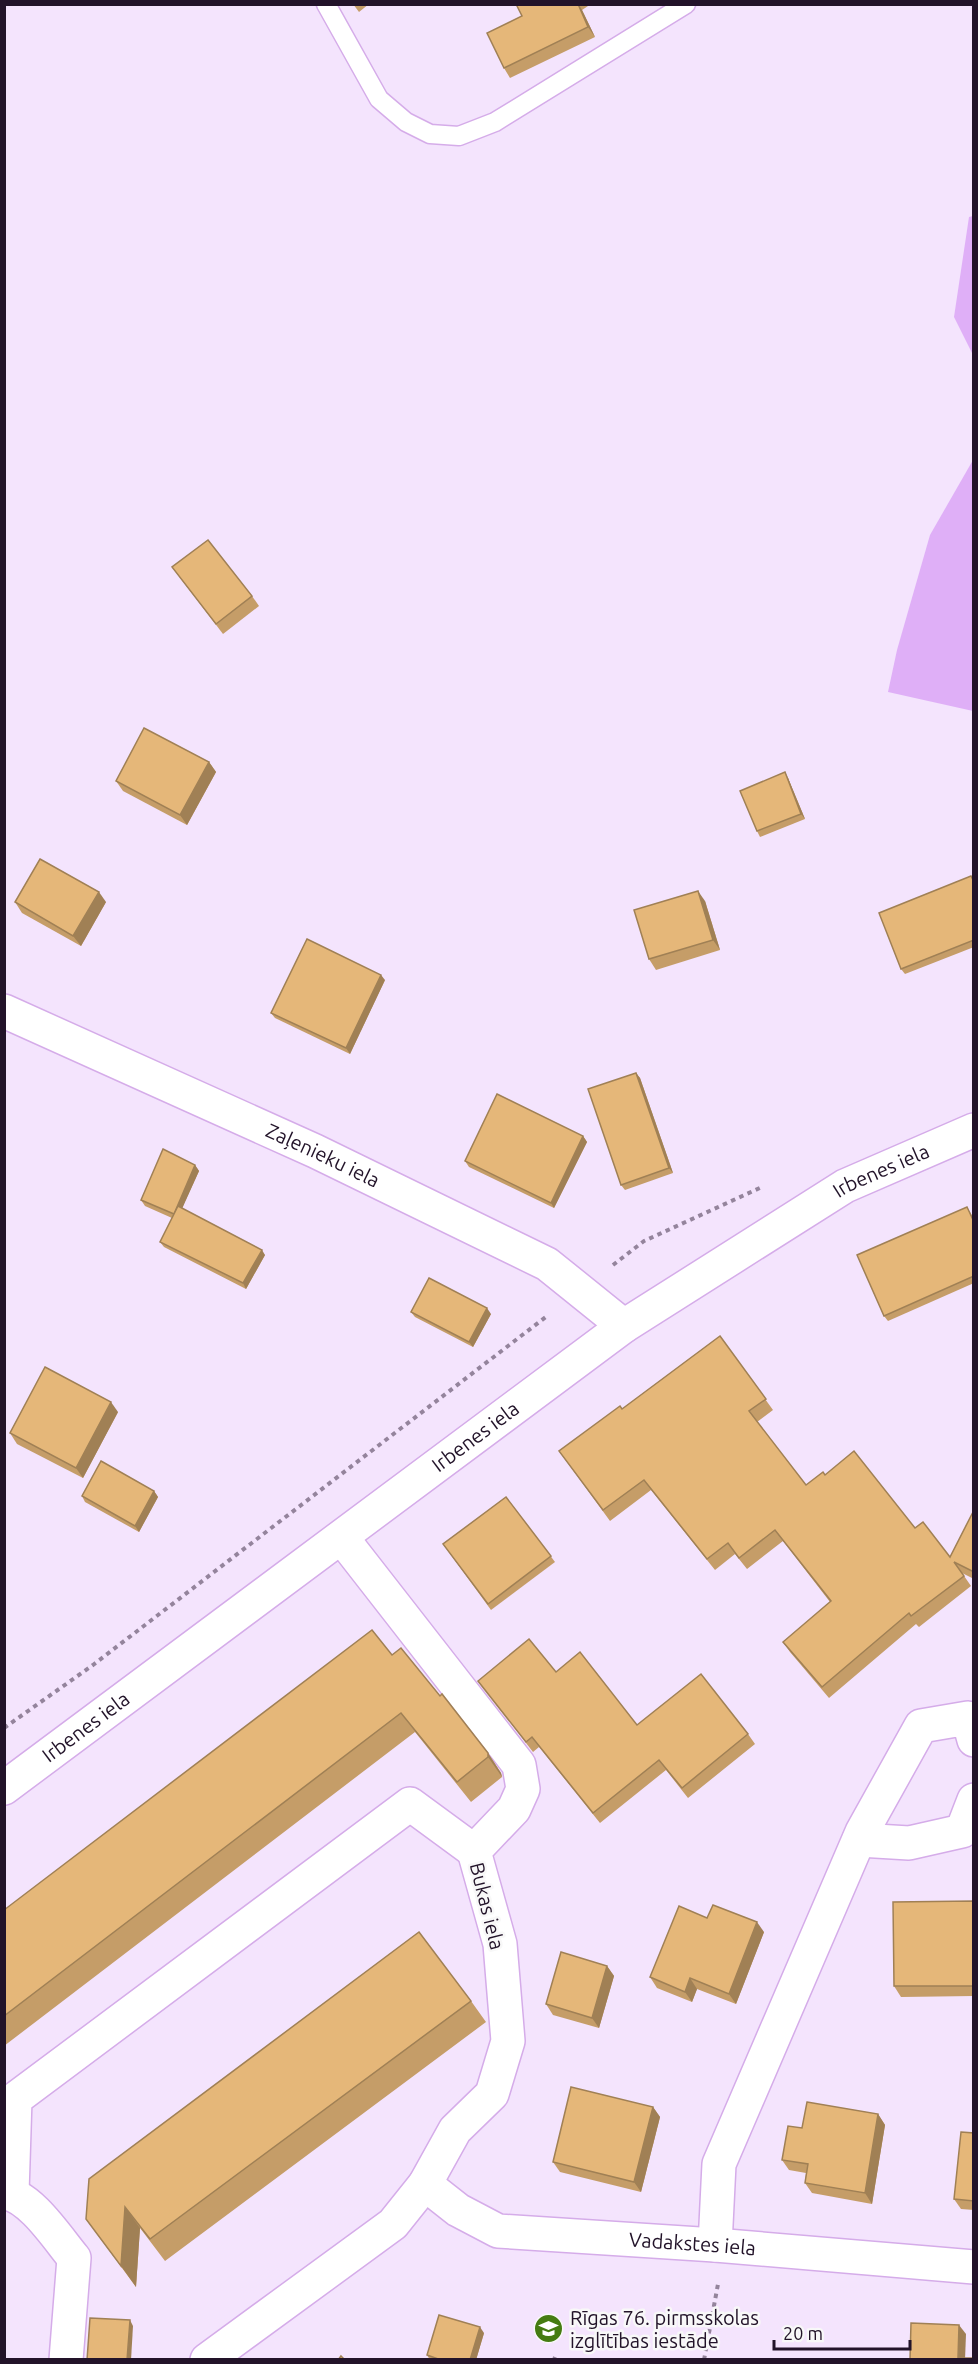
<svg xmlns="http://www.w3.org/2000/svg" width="978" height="2364" font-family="Ubuntu,sans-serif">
  <rect width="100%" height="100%" fill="#f4e4fd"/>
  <g fill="#dfaff7">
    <path d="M973,216H974L973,355L954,317L969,217Z"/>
    <path d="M973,460V711L888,692L897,650L930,535Z"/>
  </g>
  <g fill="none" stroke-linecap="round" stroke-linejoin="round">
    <defs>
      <path id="lane" d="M326,4L379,99L406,122L430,134L459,136L495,122L686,4"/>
      <g id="street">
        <path id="s1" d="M4,1011L315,1151L547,1264L624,1326"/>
        <path id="s2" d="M4,1788L624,1326L845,1186L974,1130"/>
        <path d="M859,1840L909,1843L962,1831L974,1800"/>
        <path id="s3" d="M425,2184L458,2210L498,2231L715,2245L974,2267"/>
        <path d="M4,2193C30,2195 58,2239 74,2258L66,2360"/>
        <path d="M12,2193L15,2099L410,1804L474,1851"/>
        <path d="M715,2245L719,2164L862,1832L921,1726L968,1718L974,1740"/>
        <path d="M207,2360L393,2224L425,2184L455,2130L492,2094L508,2041L500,1944L474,1851L514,1809L523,1789L519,1765L342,1538"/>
      </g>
    </defs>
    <use href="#lane" stroke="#d5ace9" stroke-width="21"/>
    <use href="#street" stroke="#d5ace9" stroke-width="36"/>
    <g stroke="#94849c" stroke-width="4" stroke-dasharray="4.5 4.5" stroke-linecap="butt">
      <path d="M613,1265L644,1241L762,1187"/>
      <path d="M4,1728L93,1665L547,1316"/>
      <path d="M554,2360L555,2357"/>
      <path d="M704,2360L718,2284"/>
    </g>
    <use href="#lane" stroke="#fff" stroke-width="18"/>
    <use href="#street" stroke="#fff" stroke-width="33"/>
  </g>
  <g fill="#c59d68">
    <path d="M353,4H369L359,12Z"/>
    <path d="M516,4H591L582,10L595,37L510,78L504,68L522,16Z"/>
    <path d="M172,567L252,596L259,606L223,634Z"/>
    <path d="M209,762L216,772L187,825L123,791L116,781Z"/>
    <path d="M788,778L805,819L760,837L757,831Z"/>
    <path d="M971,876L974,880V947L905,974L901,969Z"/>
    <path d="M705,901L720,950L656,970L649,959Z"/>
    <path d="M15,902H106L81,946L22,913Z"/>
    <path d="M385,980L350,1054L275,1018L271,1013Z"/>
    <path d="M636,1073L640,1078L673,1173L625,1190L621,1185Z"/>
    <path d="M583,1136L587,1142L554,1208L469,1167L465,1161Z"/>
    <path d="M195,1165L199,1171L182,1208L265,1255L246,1289L164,1247L160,1242L172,1218L145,1206L141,1200Z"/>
    <path d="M967,1207L974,1219V1283L888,1321L884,1316Z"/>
    <path d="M411,1312L491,1314L473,1347L415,1317Z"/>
    <path d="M720,1336L773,1410L757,1422L806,1485L825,1475L915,1528L950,1557L974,1510V1579L962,1573L971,1586L919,1627L916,1624L829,1698L790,1652L783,1642L830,1602L783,1541L747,1569L735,1554L715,1570L651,1490L610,1521L559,1451L622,1409Z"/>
    <path d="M118,1412L83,1478L17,1444L10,1433Z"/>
    <path d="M154,1491L158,1497L139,1532L85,1502L82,1496Z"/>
    <path d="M506,1497L555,1562L491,1610L443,1544Z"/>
    <path d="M392,1655L440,1696L488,1753L501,1773L502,1777L471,1802L415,1732L4,2046V1910Z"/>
    <path d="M556,1672L637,1725L748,1734L755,1744L688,1798L666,1770L600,1823L539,1747L533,1752L478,1681Z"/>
    <path d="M974,1901V1996L901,1997L894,1986Z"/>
    <path d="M707,1918L764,1932L736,2004L697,1989L692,2002L657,1988L650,1977Z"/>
    <path d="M607,1966L614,1976L599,2028L553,2015L546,2004Z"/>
    <path d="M471,2001L486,2022L165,2261L140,2228L136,2287L86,2219Z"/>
    <path d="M653,2107L660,2117L641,2192L560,2172L553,2162Z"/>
    <path d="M878,2114L885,2125L872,2204L812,2193L805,2183L806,2173L789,2170L782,2160L802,2128Z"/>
    <path d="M974,2133V2210L961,2209L954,2199Z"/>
    <path d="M484,2333L476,2360H430L427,2355Z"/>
  </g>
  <g fill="#a08055">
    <path d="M578,4L582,10L595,37L588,27Z"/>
    <path d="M209,762L216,772L187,825L180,815Z"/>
    <path d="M785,772L788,778L805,819L801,814Z"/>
    <path d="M698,891L705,901L720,950L713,940Z"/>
    <path d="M99,892L106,902L81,946L73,936Z"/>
    <path d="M381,975L385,980L350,1054L346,1048Z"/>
    <path d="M636,1073L640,1078L673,1173L669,1168Z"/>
    <path d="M583,1136L587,1142L554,1208L551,1203Z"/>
    <path d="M195,1165L199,1171L177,1220L174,1214Z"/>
    <path d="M262,1250L265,1255L246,1289L243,1283Z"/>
    <path d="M487,1308L491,1314L473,1347L469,1342Z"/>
    <path d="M111,1402L118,1412L83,1478L76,1468Z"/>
    <path d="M154,1491L158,1497L139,1532L135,1526Z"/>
    <path d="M488,1753L501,1773L502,1777L488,1757Z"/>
    <path d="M757,1922L764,1932L736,2004L729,1994Z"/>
    <path d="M607,1966L614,1976L599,2028L592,2018Z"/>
    <path d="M690,1978L697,1989L692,2002L685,1992Z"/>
    <path d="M653,2107L660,2117L641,2192L634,2182Z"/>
    <path d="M878,2114L885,2125L872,2204L865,2193Z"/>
    <path d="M125,2207L140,2228L136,2287L121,2266Z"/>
    <path d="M130,2320L133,2326L131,2360H127Z"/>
    <path d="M959,2325L966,2334L965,2360L958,2358Z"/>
    <path d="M480,2327L484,2333L476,2360H470Z"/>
  </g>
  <g fill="#e5b779" stroke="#a08055" stroke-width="1.5">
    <path d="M516,4H578L588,27L504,68L487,33L522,16Z"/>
    <path d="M208,540L252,596L216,624L172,567Z"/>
    <path d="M144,728L209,762L180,815L116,781Z"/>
    <path d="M785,772L801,814L757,831L740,791Z"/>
    <path d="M40,859L99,892L73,936L15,902Z"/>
    <path d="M971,876L974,882V940L901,969L879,913Z"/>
    <path d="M698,891L713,940L649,959L634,910Z"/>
    <path d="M307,939L381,975L346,1048L271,1013Z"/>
    <path d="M636,1073L669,1168L621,1185L588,1089Z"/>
    <path d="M497,1094L583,1136L551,1203L465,1161Z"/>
    <path d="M163,1149L195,1165L174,1214L141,1200Z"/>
    <path d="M178,1206L262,1250L243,1283L160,1242Z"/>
    <path d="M967,1207L974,1222V1276L884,1316L857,1255Z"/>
    <path d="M429,1278L487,1308L469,1342L411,1312Z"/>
    <path d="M720,1336L766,1399L749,1411L806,1485L823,1472L825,1475L854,1451L915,1528L923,1522L950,1557L974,1510V1572L954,1562L964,1576L911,1616L909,1613L822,1687L783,1642L831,1601L775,1530L739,1558L728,1543L707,1559L644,1480L603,1510L559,1451L620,1406L622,1409Z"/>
    <path d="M45,1367L111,1402L76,1468L10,1433Z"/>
    <path d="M101,1461L154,1491L135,1526L82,1496Z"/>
    <path d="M506,1497L551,1556L488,1604L443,1544Z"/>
    <path d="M372,1630L392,1655L401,1648L440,1696L442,1694L488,1753V1757L457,1782L401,1713L4,2016V1910Z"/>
    <path d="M529,1639L556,1672L580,1652L637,1725L701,1674L748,1734L682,1788L659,1760L593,1813L532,1737L526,1742L478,1681Z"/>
    <path d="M974,1901V1986H894L893,1902Z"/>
    <path d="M713,1905L757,1922L729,1994L690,1978L685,1992L650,1977L679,1906L707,1918Z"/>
    <path d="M419,1932L471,2001L150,2239L125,2207L121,2266L86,2219L89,2179Z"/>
    <path d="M561,1952L607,1966L592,2018L546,2004Z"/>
    <path d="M571,2087L653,2107L634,2182L553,2162Z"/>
    <path d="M807,2102L878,2114L865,2193L805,2183L808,2164L782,2160L788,2126L802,2128Z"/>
    <path d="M961,2132L974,2133V2201L954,2199Z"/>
    <path d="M439,2315L480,2327L470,2360H441L427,2355Z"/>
    <path d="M90,2318L130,2320L127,2360H87Z"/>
    <path d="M911,2323L959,2325L958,2358H974V2360H910Z"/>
    <path d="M341,2356L345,2360H338Z"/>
  </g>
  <defs>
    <symbol id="school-disc" viewBox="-11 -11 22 22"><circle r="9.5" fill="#457c12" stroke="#f8f8f8"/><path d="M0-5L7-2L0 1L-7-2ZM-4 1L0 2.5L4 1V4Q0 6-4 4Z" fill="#fff"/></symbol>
  </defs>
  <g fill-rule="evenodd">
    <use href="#school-disc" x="532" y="2312" width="33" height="33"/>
  </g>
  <g text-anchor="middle" stroke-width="5" stroke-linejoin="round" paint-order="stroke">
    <g font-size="20" fill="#221329" stroke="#f8f8f8">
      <text dy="7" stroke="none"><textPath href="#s1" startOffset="350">Zaļenieku iela</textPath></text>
      <text dy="7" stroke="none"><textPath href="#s2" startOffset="1074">Irbenes iela</textPath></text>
      <text dy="7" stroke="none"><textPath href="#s2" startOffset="588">Irbenes iela</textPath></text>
      <text dy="7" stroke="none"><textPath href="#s2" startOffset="102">Irbenes iela</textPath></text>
      <text transform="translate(487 1906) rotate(76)" y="7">Bukas iela</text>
      <text dy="7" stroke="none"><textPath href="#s3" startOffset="282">Vadakstes iela</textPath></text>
    </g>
    <g font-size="20" fill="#221329" stroke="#f8f8f8" text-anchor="start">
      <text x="570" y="2325">Rīgas 76. pirmsskolas<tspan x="570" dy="23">izglītības iestāde</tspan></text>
    </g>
  </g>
  <rect width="978" height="2364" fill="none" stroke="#221329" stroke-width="12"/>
  <path d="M774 2340v9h136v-9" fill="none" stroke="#221329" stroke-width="3"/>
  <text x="783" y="2340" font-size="18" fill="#221329" stroke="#f8f8f8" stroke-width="4.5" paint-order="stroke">20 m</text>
</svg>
